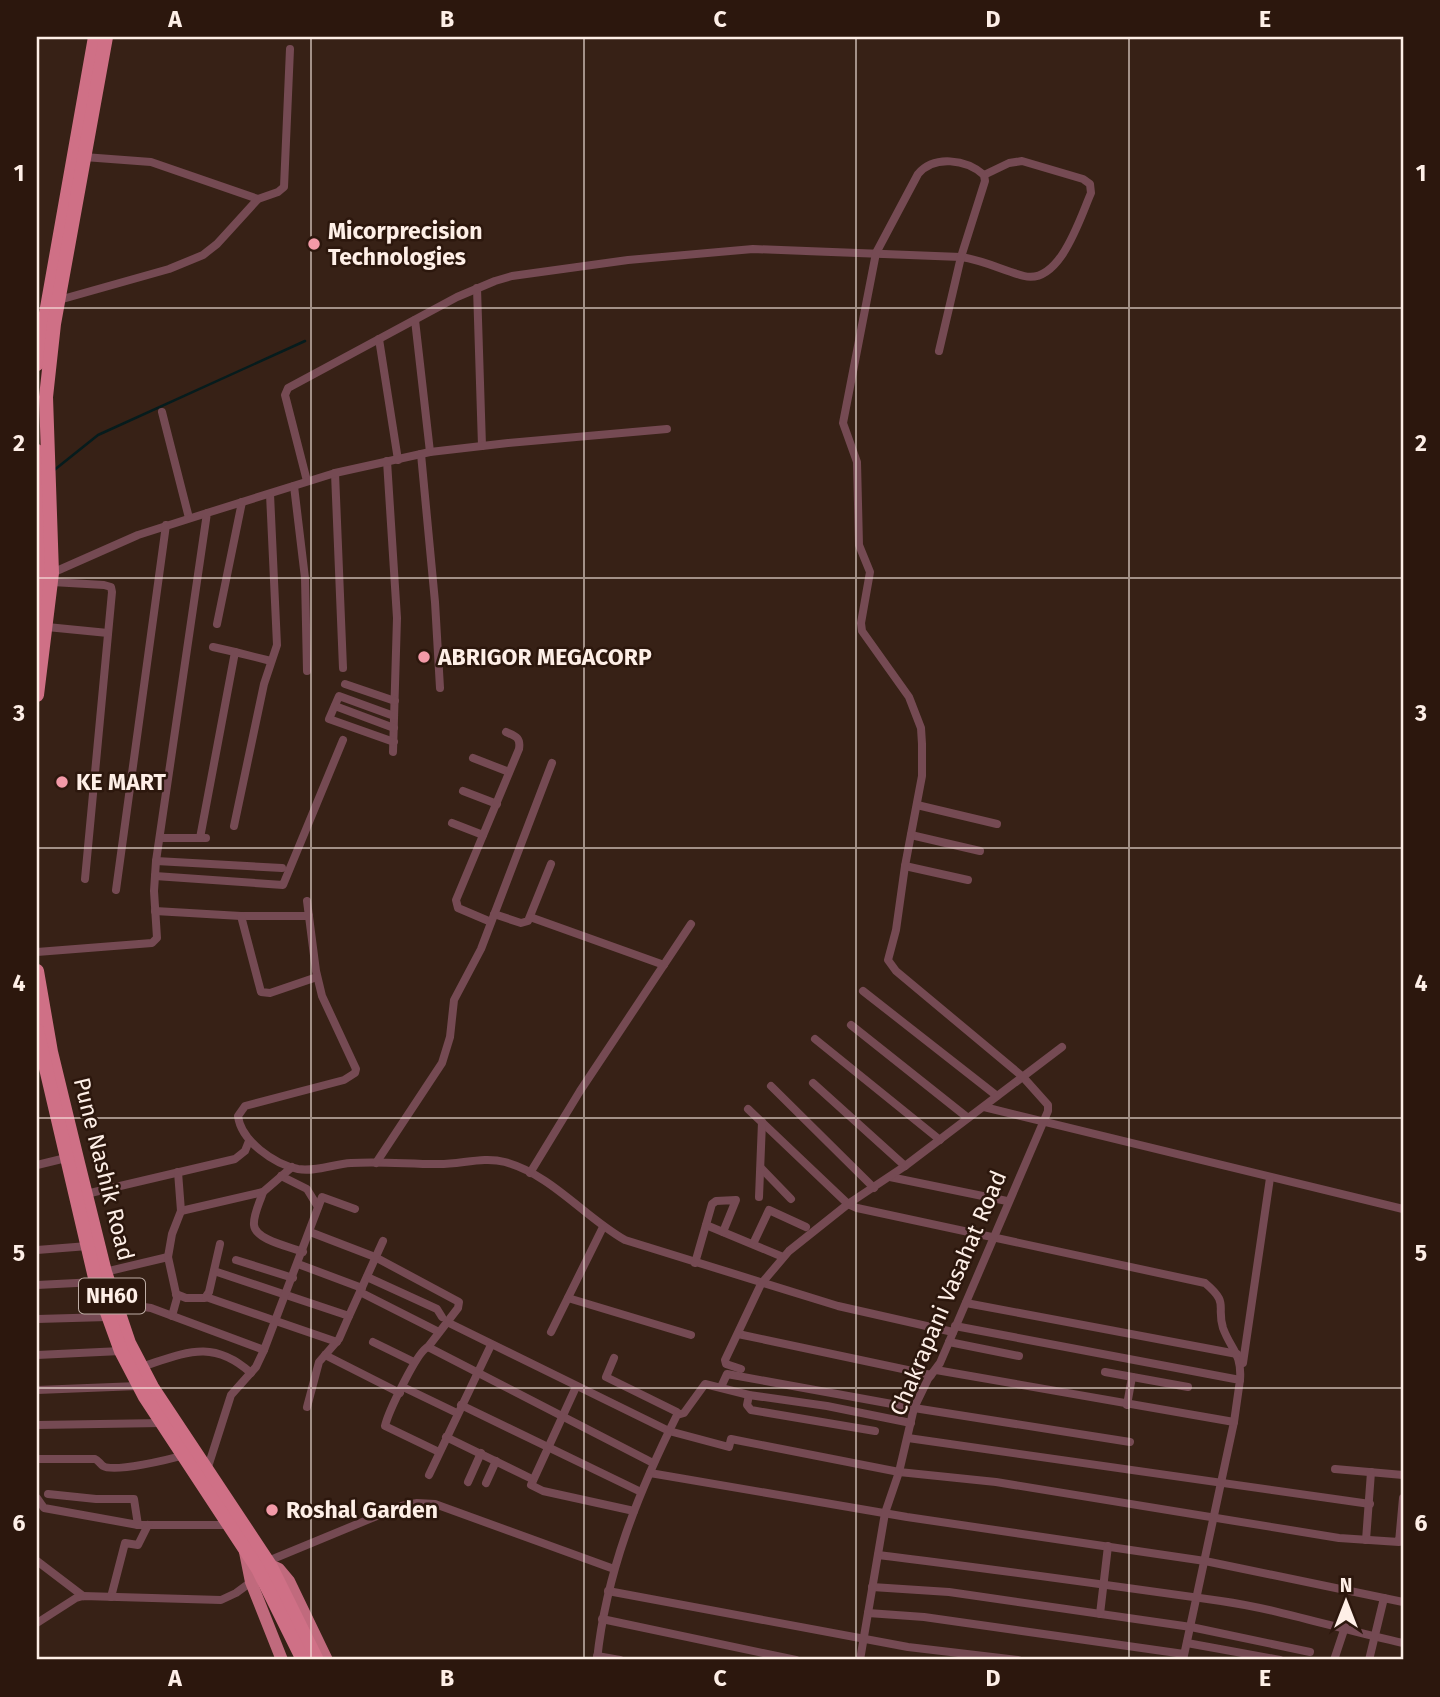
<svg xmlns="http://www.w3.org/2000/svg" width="1440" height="1697" font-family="'Fira Sans',sans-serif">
  <rect width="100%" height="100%" fill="#372116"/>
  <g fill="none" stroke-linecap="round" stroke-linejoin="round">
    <path stroke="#061c1d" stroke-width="2.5" d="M53,471L98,435L305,341"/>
    <g stroke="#754a53" stroke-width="8">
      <path d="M84,157L151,162L258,199"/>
      <path d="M477,288L482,446"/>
      <path d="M59,300L169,269L203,255L217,244L258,199L278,192L284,187L290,49"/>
      <path d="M415,320L430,452"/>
      <path d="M379,339L398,460"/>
      <path d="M162,412L189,518"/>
      <path d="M421,454L435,602L440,688"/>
      <path d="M387,461L397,618L393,752"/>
      <path d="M335,473L343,668"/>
      <path d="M307,481L285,395L288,388L457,297L495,281L512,276L628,260L753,249L961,257C983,260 1002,270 1024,276C1060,285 1080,218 1091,193L1090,184L1083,179L1022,161L1009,163L984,175"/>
      <path d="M294,486L305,578L307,671"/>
      <path d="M52,573L138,535L207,513"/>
      <path d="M52,582L104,585L111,587L112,592L85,879"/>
      <path d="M217,624L242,502"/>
      <path d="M47,627L108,633"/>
      <path d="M213,647L235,652"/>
      <path d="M345,684L395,701"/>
      <path d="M335,706L394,728"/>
      <path d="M394,742L329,719L339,696L394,716"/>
      <path d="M473,758L509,772"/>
      <path d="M463,791L497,804"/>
      <path d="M917,805L997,824"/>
      <path d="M452,823L483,835"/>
      <path d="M234,826L264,684L277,645L270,494"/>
      <path d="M911,835L980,851"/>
      <path d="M160,838H206"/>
      <path d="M200,838L235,652L271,661"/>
      <path d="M156,861L282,868"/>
      <path d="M905,866L968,880"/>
      <path d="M155,876L283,885L343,740"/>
      <path d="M116,890L166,525"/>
      <path d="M307,901L316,971L322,996L356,1069L355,1073L344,1080L245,1106L238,1116C241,1141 274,1164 298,1169C315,1172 334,1164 351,1163C379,1161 408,1164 436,1164C459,1165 483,1156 505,1162C552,1175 583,1216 625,1240L838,1306L953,1332"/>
      <path d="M155,911L241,916H309"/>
      <path d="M494,914L521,923L528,921L551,864"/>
      <path d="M241,916L261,992L270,993L317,977"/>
      <path d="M530,917L664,965"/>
      <path d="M491,922L458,908L456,900L519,749C521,737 515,736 506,732"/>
      <path d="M37,952L152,943L157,938L154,891L156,861L207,513L335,473L430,452L508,443L667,429"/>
      <path d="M863,991L997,1096"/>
      <path d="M851,1025L968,1118"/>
      <path d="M815,1039L940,1140"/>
      <path d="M813,1083L905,1166"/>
      <path d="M771,1086L874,1188"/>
      <path d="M984,1107L1403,1209"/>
      <path d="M748,1109L848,1204L857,1208L1205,1283C1230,1304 1216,1305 1223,1328C1231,1350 1242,1353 1240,1380"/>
      <path d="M376,1163L442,1063L450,1037L454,1000L481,949L552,763"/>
      <path d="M37,1165L66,1158"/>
      <path d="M761,1168L791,1199"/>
      <path d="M530,1173L580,1091L691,924"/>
      <path d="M281,1176L307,1189L318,1207"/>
      <path d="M890,1177L1007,1201"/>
      <path d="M263,1192C260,1202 253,1215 254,1225C255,1240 291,1247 303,1252"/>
      <path d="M86,1194L235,1159L245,1151L249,1141"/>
      <path d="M759,1197L762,1122"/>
      <path d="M181,1211L263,1192L292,1167"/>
      <path d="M706,1225L783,1257"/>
      <path d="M310,1232L375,1257L459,1302L458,1308L428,1347"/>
      <path d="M753,1244L769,1210L806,1227"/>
      <path d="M37,1250L88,1246"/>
      <path d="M236,1260L293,1278"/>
      <path d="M695,1263L712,1204L716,1201L736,1200L723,1232"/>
      <path d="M298,1264L362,1288"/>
      <path d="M214,1271L349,1316L383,1241"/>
      <path d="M105,1272L168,1257"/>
      <path d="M367,1277L437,1309L442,1317"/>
      <path d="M37,1285L96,1282"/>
      <path d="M360,1292L439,1332"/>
      <path d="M176,1294L186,1298H205L209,1292L220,1244"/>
      <path d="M206,1297L337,1342"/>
      <path d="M568,1298L691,1335"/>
      <path d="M966,1303L1237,1354"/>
      <path d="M116,1308L137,1306L151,1308L264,1350L322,1197L355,1209"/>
      <path d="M172,1316L177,1298L168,1257L172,1234L181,1211L178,1172"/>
      <path d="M37,1319L108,1317"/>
      <path d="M447,1322L669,1431L729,1447L731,1439L899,1472L996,1482L1339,1538L1399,1542L1403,1498"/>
      <path d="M955,1326L1240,1380L1234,1422L1183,1660"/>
      <path d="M551,1332L603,1227"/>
      <path d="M738,1334L931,1375"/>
      <path d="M373,1342L414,1362"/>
      <path d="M949,1342L1019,1356"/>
      <path d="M37,1355L121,1351"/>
      <path d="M325,1355L400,1393"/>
      <path d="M614,1358L606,1377L677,1412V1415"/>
      <path d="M1243,1363L1270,1178"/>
      <path d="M141,1367C185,1353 212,1338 251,1373"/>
      <path d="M741,1369L726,1364L725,1360L761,1284L789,1251L848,1204L905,1166L1062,1047"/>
      <path d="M936,1370L1234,1422"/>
      <path d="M1105,1372L1188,1387"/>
      <path d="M403,1387L457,1413"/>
      <path d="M576,1387L531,1485L543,1491L634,1511"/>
      <path d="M721,1387L727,1374L914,1408L1130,1442"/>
      <path d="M37,1390L138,1386"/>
      <path d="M749,1395L747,1405L751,1410L875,1431"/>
      <path d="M461,1405L641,1492"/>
      <path d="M1127,1405L1132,1377"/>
      <path d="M307,1407L319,1362L339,1339L349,1316"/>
      <path d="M37,1425L162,1423"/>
      <path d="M446,1437L532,1479"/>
      <path d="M908,1438L1370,1504"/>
      <path d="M439,1452L385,1426C388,1413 417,1351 428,1347L653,1463"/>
      <path d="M37,1459H95C98,1460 100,1464 103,1466C114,1473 171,1459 184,1455"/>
      <path d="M1335,1469L1403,1475"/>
      <path d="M207,1470L231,1395L256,1367L264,1350"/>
      <path d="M650,1473L907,1517L1205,1561L1403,1602"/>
      <path d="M429,1475L491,1345"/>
      <path d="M468,1482L481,1453"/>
      <path d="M486,1483L496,1461"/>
      <path d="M48,1494L96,1499H134L138,1525"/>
      <path d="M37,1498L44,1508L138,1525H229"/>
      <path d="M1366,1540L1371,1472"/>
      <path d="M878,1555C993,1569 1107,1585 1221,1601C1283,1610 1342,1630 1403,1643"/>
      <path d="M37,1561L83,1596"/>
      <path d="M268,1561L401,1506L417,1503L435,1504L614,1569"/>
      <path d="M872,1587L949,1592L1191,1627L1310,1652"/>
      <path d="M608,1591L908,1647L1018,1660"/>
      <path d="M111,1597L125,1543L138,1545L148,1525"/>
      <path d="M868,1613L924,1617L1184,1654"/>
      <path d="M1100,1614L1108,1546"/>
      <path d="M602,1619L796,1660"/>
      <path d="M37,1623L76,1598L83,1596L221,1600L236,1593L251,1582"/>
      <path d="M1187,1643L1280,1660"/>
      <path d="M597,1656L620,1660"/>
      <path d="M597,1660C606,1573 638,1493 677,1415L684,1413L705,1384L749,1395L827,1406L911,1423"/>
      <path d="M860,1660L885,1513L899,1472L914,1408L928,1379L940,1363L1048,1111V1105L1023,1077L896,971L888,960L896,930L905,866L922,776V744L921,728L909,697L862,631L861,623L870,572L859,545L857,462L843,423L876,253L918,174C934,155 966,159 984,175L985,181L961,257L939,351"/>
      <path d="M1334,1660L1345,1627"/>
      <path d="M1369,1660L1384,1598"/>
    </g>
    <g stroke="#c06a7d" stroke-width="12">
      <path d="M245,1552L251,1582L282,1660"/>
      <path d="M270,1565L279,1569L289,1581L327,1660"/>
    </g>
    <g stroke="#cf7086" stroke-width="14">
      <path d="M37,364L95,37"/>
      <path d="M37,451L40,552L37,618"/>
      <path d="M37,695L52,573L46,397L54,324L106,37"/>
      <path d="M37,971L51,1052L78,1163L105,1272L129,1343L152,1387L270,1565L317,1660"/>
      <path d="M37,1030L96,1282L121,1351L145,1397L258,1569L303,1660"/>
    </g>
  </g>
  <path fill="none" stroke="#feefe7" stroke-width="2" stroke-opacity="0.55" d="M311,37V1660M584,37V1660M856,37V1660M1129,37V1660M37,308H1403M37,578H1403M37,848H1403M37,1118H1403M37,1388H1403"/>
  <g fill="#f39aa8" stroke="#2c170d" stroke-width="2.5">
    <circle cx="314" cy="244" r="7"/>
    <circle cx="424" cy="657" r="7"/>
    <circle cx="62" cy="782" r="7"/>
    <circle cx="272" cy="1510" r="7"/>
  </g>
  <g text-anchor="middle" stroke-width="5" stroke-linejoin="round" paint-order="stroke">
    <rect fill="#2c170d" stroke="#bfaea6" stroke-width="2" x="79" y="1278.5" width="66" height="35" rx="5"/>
    <g font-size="21" font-weight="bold" fill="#feefe7">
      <text x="112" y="1303">NH60</text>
    </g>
    <g font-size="23" font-weight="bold" fill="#feefe7" stroke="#2c170d" text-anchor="start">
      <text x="328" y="239">Micorprecision<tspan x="328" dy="26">Technologies</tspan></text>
      <text x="438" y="665">ABRIGOR MEGACORP</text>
      <text x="76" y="790">KE MART</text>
      <text x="286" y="1518">Roshal Garden</text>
    </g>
    <g font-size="23" fill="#feefe7" stroke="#2c170d">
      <text transform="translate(104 1169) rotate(76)" y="8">Pune Nashik Road</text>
      <text transform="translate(948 1293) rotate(-67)" y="8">Chakrapani Vasahat Road</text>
    </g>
  </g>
  <rect width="1440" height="1697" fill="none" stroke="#2c170d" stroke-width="77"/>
  <g transform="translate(1346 1602)" stroke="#2c170d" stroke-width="5" paint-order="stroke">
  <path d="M0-5L12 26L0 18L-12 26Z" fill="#feefe7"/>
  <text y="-10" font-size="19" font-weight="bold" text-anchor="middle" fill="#feefe7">N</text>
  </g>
  <rect x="38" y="38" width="1364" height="1620" fill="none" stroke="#feefe7" stroke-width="2.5"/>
  <g font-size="23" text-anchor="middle" font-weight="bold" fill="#feefe7">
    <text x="175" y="27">A</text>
    <text x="447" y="27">B</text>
    <text x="720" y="27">C</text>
    <text x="993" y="27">D</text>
    <text x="1265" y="27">E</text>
    <text x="19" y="181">1</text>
    <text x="1421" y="181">1</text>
    <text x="19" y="451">2</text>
    <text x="1421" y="451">2</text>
    <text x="19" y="721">3</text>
    <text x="1421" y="721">3</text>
    <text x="19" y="991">4</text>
    <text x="1421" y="991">4</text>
    <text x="19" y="1261">5</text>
    <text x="1421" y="1261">5</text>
    <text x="19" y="1531">6</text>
    <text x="1421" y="1531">6</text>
    <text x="175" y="1686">A</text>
    <text x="447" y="1686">B</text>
    <text x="720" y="1686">C</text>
    <text x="993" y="1686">D</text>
    <text x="1265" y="1686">E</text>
  </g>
</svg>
